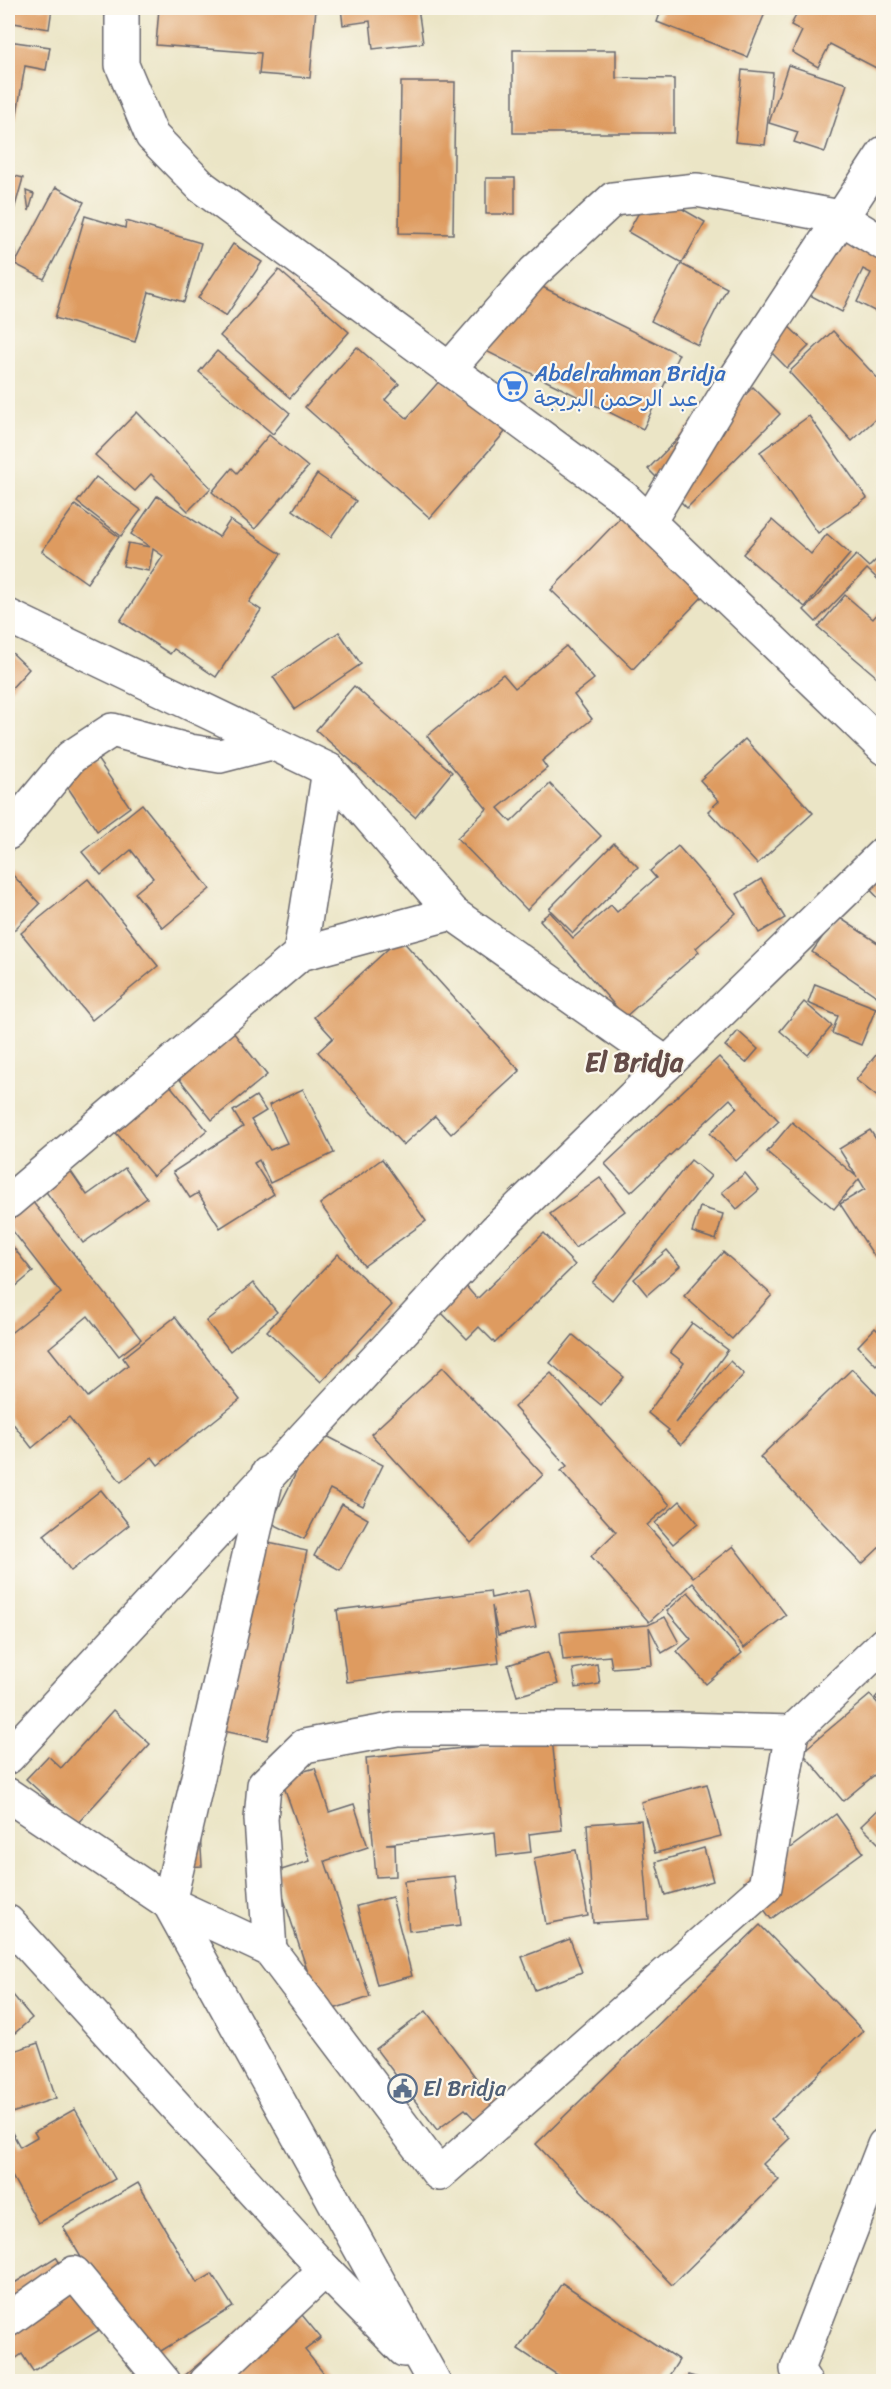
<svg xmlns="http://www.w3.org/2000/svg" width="891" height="2389" font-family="Sriracha,'Playpen Sans Arabic',sans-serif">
  <rect width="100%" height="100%" fill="#fbf7ec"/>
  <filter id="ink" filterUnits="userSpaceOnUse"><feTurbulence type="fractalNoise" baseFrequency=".0167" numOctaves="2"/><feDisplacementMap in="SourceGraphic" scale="12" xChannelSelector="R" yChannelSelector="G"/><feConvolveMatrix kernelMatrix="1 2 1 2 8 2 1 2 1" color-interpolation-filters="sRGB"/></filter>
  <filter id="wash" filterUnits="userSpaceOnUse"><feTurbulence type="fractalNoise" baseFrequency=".008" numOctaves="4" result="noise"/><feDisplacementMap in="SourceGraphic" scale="24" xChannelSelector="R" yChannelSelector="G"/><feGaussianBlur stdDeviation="1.35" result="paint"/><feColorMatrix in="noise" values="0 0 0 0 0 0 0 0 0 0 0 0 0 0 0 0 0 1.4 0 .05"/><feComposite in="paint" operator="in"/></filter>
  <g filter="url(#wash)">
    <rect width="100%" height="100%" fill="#ebe5c6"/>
    <g id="blocks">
      <g fill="#de9b60">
        <path d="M8,8H52L49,29L8,22Z"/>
        <path d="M159,8H316L310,78L259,74L261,53L156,45Z"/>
        <path d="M341,8H418L423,43L373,49L370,21L343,25Z"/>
        <path d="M662,8H767L747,57L657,22Z"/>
        <path d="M800,8H884V72L830,44L818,67L792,52L802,31L791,25Z"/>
        <path d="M8,41L50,47L46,70L25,66L16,120L8,119Z"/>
        <path d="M513,50H616V78L674,79V133H513Z"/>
        <path d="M788,65L847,84L825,152L794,142L798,132L769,123Z"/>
        <path d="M742,70L773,73L765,145L735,142Z"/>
        <path d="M401,82H455L453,234L399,233Z"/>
        <path d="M8,174L23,178L12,217L16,254L8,282Z"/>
        <rect x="486" y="178" width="29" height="36"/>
        <path d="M56,187L84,202L44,279L15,264Z"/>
        <path d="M26,191L34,194L29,211Z"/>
        <path d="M651,191L705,222L682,263L628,232Z"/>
        <path d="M85,216L125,228L126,221L201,243L184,302L149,292L135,342L55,318Z"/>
        <path d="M838,224L884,247V316L857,302L871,273L863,269L842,312L804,292Z"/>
        <path d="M233,244L262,262L226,316L198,298Z"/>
        <path d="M681,264L727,288L698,345L651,321Z"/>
        <path d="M279,270L349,332L290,398L220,336Z"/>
        <path d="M516,274L679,354L643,429L480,348Z"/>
        <path d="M784,322L809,346L787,368L763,344Z"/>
        <path d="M833,331L884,385V403L879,407L883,412L852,441L789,372Z"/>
        <path d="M357,347L399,384L385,400L407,418L442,378L505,432L430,518L305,407Z"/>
        <path d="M217,351L290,413L273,434L199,372Z"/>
        <path d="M753,387L780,414L687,508L648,469L702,414L714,426Z"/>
        <path d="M137,412L211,488L188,511L151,474L135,491L95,455Z"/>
        <path d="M809,416L867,498L818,533L760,452Z"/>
        <path d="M269,435L308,467L255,529L212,492L232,468L237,473Z"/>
        <path d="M317,474L356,501L331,537L293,510Z"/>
        <path d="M96,477L141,510L121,536L77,502Z"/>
        <path d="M157,496L219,537L230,520L281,554L249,602L261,610L216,677L174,649L170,654L120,621L163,556L153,549L149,571L123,566L128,543L150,547L131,534Z"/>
        <path d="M75,505L119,537L87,583L42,551Z"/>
        <path d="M622,516L704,595L633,669L551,590Z"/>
        <path d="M772,520L811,554L827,534L850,554L805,607L743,554Z"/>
        <path d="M884,552V585L867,569L816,622L804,610L856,555L869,567Z"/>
        <path d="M845,595L873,619L884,606V683L818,627Z"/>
        <path d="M339,632L361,664L295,709L273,677Z"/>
        <path d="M566,646L594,679L574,695L592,719L542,761L547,768L498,808L511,822L550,784L601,836L527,910L457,838L487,809L427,736L503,674L515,688Z"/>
        <path d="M8,649L29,669L8,692Z"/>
        <path d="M354,686L452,772L415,817L316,730Z"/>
        <path d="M745,739L813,813L757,864L708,811L719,801L700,780Z"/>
        <path d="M87,744L130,807L97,831L54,767Z"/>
        <path d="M142,804L210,889L163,928L135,893L153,878L131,850L101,875L82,852Z"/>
        <path d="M614,843L638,867L573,933L549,909Z"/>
        <path d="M678,846L736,913L696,948L699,952L625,1017L540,920L550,912L573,938L611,905L617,912L656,878L650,871Z"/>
        <path d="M884,864V904L864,883Z"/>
        <path d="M8,870L40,904L8,936Z"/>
        <path d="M88,879L158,966L92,1020L21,933Z"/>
        <path d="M761,879L785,918L759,933L737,894Z"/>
        <path d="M837,916L884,947V1001L812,952Z"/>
        <path d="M400,938L520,1071L451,1134L435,1116L403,1145L318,1052L333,1038L314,1017Z"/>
        <path d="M815,984L876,1008L861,1045L832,1033L838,1016L808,1003Z"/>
        <path d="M804,1002L832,1026L808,1055L780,1031Z"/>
        <path d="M218,1013L267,1075L212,1120L162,1057Z"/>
        <path d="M738,1031L758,1049L746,1063L725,1046Z"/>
        <path d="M884,1045V1102L856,1080Z"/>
        <path d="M719,1057L779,1121L736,1161L710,1133L737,1107L730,1099L631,1192L605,1164Z"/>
        <path d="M154,1066L207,1130L153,1176L99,1113Z"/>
        <path d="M303,1089L334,1153L270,1183L259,1160L254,1163L274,1194L220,1228L198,1193L190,1198L173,1172L243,1127L233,1111L256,1096L266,1111L251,1120L270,1150L287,1143L269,1105Z"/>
        <path d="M792,1122L857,1177L839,1149L870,1130L884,1151V1271L840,1204L865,1189L859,1179L834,1209L767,1152Z"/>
        <path d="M382,1159L426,1221L364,1266L320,1204Z"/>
        <path d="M691,1160L711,1176L612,1300L592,1283Z"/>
        <path d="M65,1163L87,1195L125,1168L147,1198L83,1243L39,1182Z"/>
        <path d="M745,1173L759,1190L737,1209L722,1192Z"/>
        <path d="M600,1178L625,1211L575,1248L550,1214Z"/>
        <path d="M24,1191L141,1339L119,1356L88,1316L49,1348L88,1397L128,1365L123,1358L175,1317L240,1400L158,1465L152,1457L121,1482L69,1417L32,1448L8,1417V1335L61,1293L8,1225V1204Z"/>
        <path d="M700,1207L723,1214L716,1240L692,1232Z"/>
        <path d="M544,1233L575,1265L495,1343L479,1327L467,1339L438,1309L464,1284L477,1299Z"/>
        <path d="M8,1241L33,1272L8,1293Z"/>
        <path d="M667,1250L680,1266L647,1295L634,1279Z"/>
        <path d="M723,1252L772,1295L732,1339L684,1296Z"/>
        <path d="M338,1254L392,1305L321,1382L267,1331Z"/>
        <path d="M253,1283L277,1312L230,1351L206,1321Z"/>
        <path d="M692,1323L728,1350L675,1423L730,1361L744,1374L681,1445L667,1432L669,1430L648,1413L684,1363L670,1352Z"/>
        <path d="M875,1328L884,1337V1357L876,1365L858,1346Z"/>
        <path d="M573,1335L624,1377L601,1405L550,1363Z"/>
        <path d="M443,1367L543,1475L471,1543L371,1434Z"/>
        <path d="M852,1369L884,1402V1543L862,1564L760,1457Z"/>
        <path d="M551,1373L670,1505L647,1525L693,1577L733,1546L786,1615L744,1648L693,1583L649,1622L591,1556L616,1532L561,1471L567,1466L514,1407Z"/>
        <path d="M317,1431L383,1465L363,1506L330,1489L304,1539L271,1523Z"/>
        <path d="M101,1490L129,1525L71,1571L44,1535Z"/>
        <path d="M680,1501L698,1523L673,1544L655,1523Z"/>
        <path d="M342,1504L368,1519L340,1570L314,1556Z"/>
        <path d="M254,1540L307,1551L267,1740L204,1727Z"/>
        <path d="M528,1590L536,1627L498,1635L492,1606L499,1663L347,1682L337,1610L490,1591L491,1598Z"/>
        <path d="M688,1592L742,1653L706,1684L677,1651L691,1639L667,1611Z"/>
        <path d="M665,1617L679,1643L662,1653L649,1627L652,1665L612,1668L610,1656L563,1660L560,1632L648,1625Z"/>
        <path d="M548,1652L558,1684L517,1696L508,1665Z"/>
        <path d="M597,1664L600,1684L576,1688L573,1669Z"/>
        <path d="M884,1688V1704L875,1698Z"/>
        <path d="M870,1695L884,1710V1767L843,1801L802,1752Z"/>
        <path d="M113,1710L150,1744L76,1825L26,1779L48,1756L61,1768Z"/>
        <path d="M552,1739L562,1830L529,1834L531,1852L497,1856L495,1832L386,1844H395L396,1876L376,1877L366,1758Z"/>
        <path d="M315,1768L329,1812L354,1804L368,1847L325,1861L370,1997L327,2011L317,1983L312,1985L275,1872L310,1861L281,1778Z"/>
        <path d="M707,1784L721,1836L655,1853L641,1802Z"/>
        <path d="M884,1804V1849L861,1826Z"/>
        <path d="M836,1814L863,1852L771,1919L744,1882Z"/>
        <path d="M641,1820L649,1919L593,1923L587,1824Z"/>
        <path d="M200,1831L202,1866L186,1867Z"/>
        <path d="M704,1848L713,1881L665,1895L656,1862Z"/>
        <path d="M576,1850L588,1916L546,1924L534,1858Z"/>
        <path d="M455,1876L461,1925L409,1931L404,1881Z"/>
        <path d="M392,1897L412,1976L377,1985L357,1906Z"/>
        <path d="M760,1925L863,2031L771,2120L790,2138L763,2164L779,2180L672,2285L536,2144Z"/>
        <path d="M570,1939L582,1972L535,1990L522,1957Z"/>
        <path d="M8,1989L32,2018L8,2039Z"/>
        <path d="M426,2011L485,2090L492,2083L511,2102L484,2129L465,2109L437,2130L376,2049Z"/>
        <path d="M38,2043L56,2098L9,2114L8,2053Z"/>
        <path d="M75,2109L115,2179L38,2223L8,2169V2125L20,2147L37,2137L34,2132Z"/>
        <path d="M138,2183L197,2283L212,2274L233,2307L143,2362L63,2227Z"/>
        <path d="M56,2257L101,2329L33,2371L22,2354L8,2364V2287Z"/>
        <path d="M562,2283L679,2360L665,2382H568L518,2349Z"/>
        <path d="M284,2293L321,2338L305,2350L328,2379L325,2382H177Z"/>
        <path d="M688,2375L709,2381V2382H686Z"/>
      </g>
    </g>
  </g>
  <g filter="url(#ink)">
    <use href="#blocks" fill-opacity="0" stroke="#68666c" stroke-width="1.5"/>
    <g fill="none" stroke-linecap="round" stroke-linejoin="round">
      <defs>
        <g id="minor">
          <path d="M122,8V65L152,136L202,187L623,497L884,748"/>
          <path d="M449,369L534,272L613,199L697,190L840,217L884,244"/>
          <path d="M649,522L735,379L884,153"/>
          <path d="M8,616L329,770L452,913L667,1064"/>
          <path d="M8,833L71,757L112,730L190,751L220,756L271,743"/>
          <path d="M300,954L329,770"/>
          <path d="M8,1202L300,954L452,913"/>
          <path d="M268,1473L169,1903L270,1950L439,2174L765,1887L792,1732L884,1644"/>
          <path d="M8,1757L496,1230L884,853"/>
          <path d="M8,1795L169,1903L433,2380"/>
          <path d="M8,1922L325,2270L404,2350"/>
          <path d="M270,1950L261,1819L264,1785L304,1746L397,1729H680L792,1732"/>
          <path d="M8,2320L74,2273L164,2382"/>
          <path d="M206,2382L325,2270"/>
          <path d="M805,2382L797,2369L884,2145"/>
        </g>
      </defs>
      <use href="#minor" stroke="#68666c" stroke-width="36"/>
      <use href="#minor" stroke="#fff" stroke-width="33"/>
    </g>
  </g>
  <defs>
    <symbol id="supermarket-ring" viewBox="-11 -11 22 22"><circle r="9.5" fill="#fbf7ec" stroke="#3f7fe0" stroke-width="1.5"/><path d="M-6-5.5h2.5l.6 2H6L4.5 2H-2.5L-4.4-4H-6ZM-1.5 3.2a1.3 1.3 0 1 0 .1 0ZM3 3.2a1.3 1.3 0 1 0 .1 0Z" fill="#3f7fe0"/></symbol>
    <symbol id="civic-ring" viewBox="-11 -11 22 22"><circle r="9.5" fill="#fbf7ec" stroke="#5c6f8a" stroke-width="1.5"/><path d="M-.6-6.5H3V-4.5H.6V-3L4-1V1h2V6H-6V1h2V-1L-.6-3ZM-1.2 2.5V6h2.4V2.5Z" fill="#5c6f8a"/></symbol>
  </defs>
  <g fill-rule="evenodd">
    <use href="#supermarket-ring" x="496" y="370" width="33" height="33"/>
    <use href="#civic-ring" x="386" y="2072" width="33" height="33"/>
  </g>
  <g text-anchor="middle" stroke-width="4.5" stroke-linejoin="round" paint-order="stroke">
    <g font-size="22" fill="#366cbe" stroke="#fbf7ec" text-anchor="start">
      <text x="534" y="381">Abdelrahman Bridja<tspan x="534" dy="25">عبد الرحمن البريجة</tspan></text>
    </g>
    <g font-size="22" fill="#4e5e75" stroke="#fbf7ec" text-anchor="start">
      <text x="423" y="2096">El Bridja</text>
    </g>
    <g font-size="26" font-weight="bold" fill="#644c48" stroke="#fbf7ec">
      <text x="634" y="1071">El Bridja</text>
    </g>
  </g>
  <rect width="891" height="2389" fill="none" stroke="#fbf7ec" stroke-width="30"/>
</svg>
